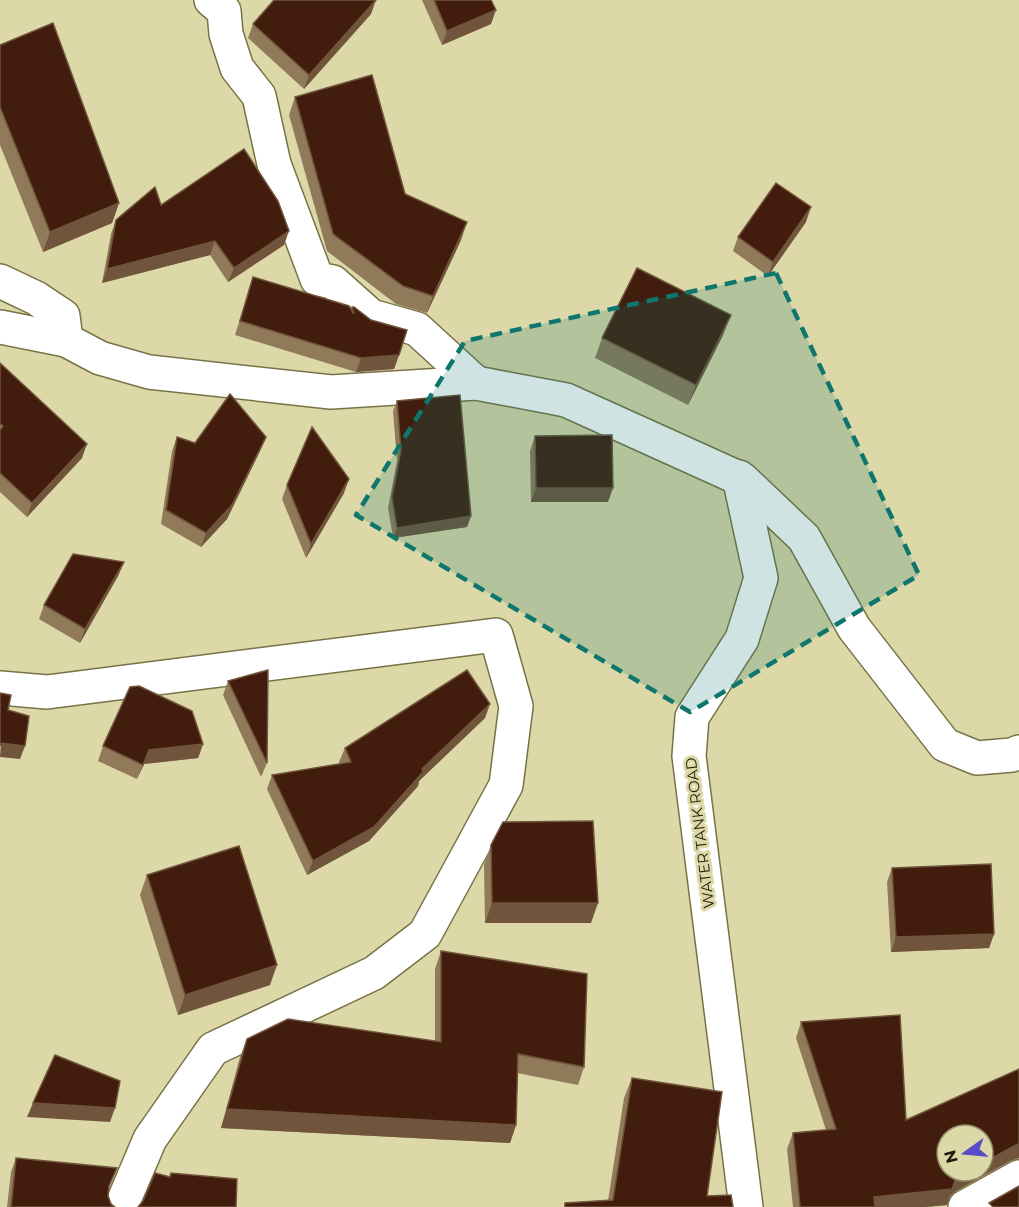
<svg xmlns="http://www.w3.org/2000/svg" width="1019" height="1207" font-family="Montserrat,sans-serif">
  <rect width="100%" height="100%" fill="#ddd8a8"/>
  <g fill="none" stroke-linecap="round" stroke-linejoin="round">
    <defs>
      <g id="minor">
        <path d="M211,0L224,11L226,34L237,68L259,96L274,164L317,279L333,282L371,316L417,329L476,383"/>
        <path d="M0,281L36,298L63,316L66,340"/>
        <path d="M0,327L66,340L100,358L149,372L331,392L476,383L566,400L743,480L804,538L854,628L945,745L977,758L1012,755L1019,752"/>
        <path d="M739,477L761,578L742,639L692,717L689,756L746,1207"/>
        <path d="M0,688L47,692L496,635L516,706L506,785L425,934L374,973L213,1049L150,1139L121,1207"/>
        <path d="M965,1207L1019,1177"/>
      </g>
    </defs>
    <use href="#minor" stroke="#787346" stroke-width="36"/>
    <use href="#minor" stroke="#fff" stroke-width="33"/>
  </g>
  <g fill="#907a5a">
    <path d="M422,0H491V24L442,45Z"/>
    <path d="M371,14L304,89L248,38L253,24Z"/>
    <path d="M0,45L119,203L112,223L43,252L0,145Z"/>
    <path d="M295,97L405,194L461,240L427,313L396,304L327,251L289,115Z"/>
    <path d="M161,205L284,245L228,282L210,255L102,283L111,234L116,220Z"/>
    <path d="M806,222L768,276L733,251L738,237Z"/>
    <path d="M253,277L351,309L352,307L399,355L394,369L356,372L235,335Z"/>
    <path d="M723,335L688,405L595,358L602,338Z"/>
    <path d="M0,363L82,458L27,517L0,492Z"/>
    <path d="M397,401L471,516L467,527L393,538L388,508L397,461L393,411Z"/>
    <path d="M535,436L608,502H531L530,451Z"/>
    <path d="M177,437L195,443L266,437L260,451L227,519L201,547L161,524L172,451Z"/>
    <path d="M287,485L344,493L306,558L282,499Z"/>
    <path d="M124,562L118,576L80,643L39,619L44,605Z"/>
    <path d="M228,681L267,763L261,777L223,695Z"/>
    <path d="M485,718L419,781L418,786L369,841L307,875L267,789L272,775L340,764L339,762L345,748Z"/>
    <path d="M203,744L198,758L144,764L137,779L98,761L103,746Z"/>
    <path d="M491,845L591,923H485L484,865Z"/>
    <path d="M892,868L994,934L989,948L891,952L887,882Z"/>
    <path d="M147,875L270,985L178,1015L140,895Z"/>
    <path d="M441,951L584,1067L578,1085L517,1073L516,1125L510,1143L221,1128L240,1057L247,1039L435,1041V969Z"/>
    <path d="M801,1022L906,1120L1019,1069V1158L1010,1161L956,1191L950,1196L947,1205L925,1207H793L787,1149L793,1133L826,1130L796,1038Z"/>
    <path d="M632,1078L707,1196L733,1207H564L565,1203L608,1201L624,1098Z"/>
    <path d="M16,1158L109,1188L108,1196L111,1204L115,1207H7L11,1172Z"/>
  </g>
  <g fill="#70553c">
    <path d="M376,0L371,14L304,89L309,75Z"/>
    <path d="M496,10L491,24L442,45L447,31Z"/>
    <path d="M119,203L112,223L43,252L50,232Z"/>
    <path d="M811,207L806,222L768,276L773,262Z"/>
    <path d="M467,222L461,240L427,313L433,296Z"/>
    <path d="M289,231L284,245L228,282L234,268Z"/>
    <path d="M215,241L210,255L102,283L107,269Z"/>
    <path d="M731,315L723,335L688,405L696,385Z"/>
    <path d="M399,355L394,369L356,372L361,358Z"/>
    <path d="M266,437L260,451L227,519L201,547L206,533Z"/>
    <path d="M87,444L82,458L27,517L32,503Z"/>
    <path d="M349,479L344,493L306,558L311,544Z"/>
    <path d="M536,488H613L608,502H531Z"/>
    <path d="M471,516L467,527L393,538L397,528Z"/>
    <path d="M124,562L118,576L80,643L85,629Z"/>
    <path d="M490,704L485,718L419,781L418,786L369,841L307,875L313,861L422,769Z"/>
    <path d="M1,743L25,746L20,759L0,757Z"/>
    <path d="M203,744L198,758L144,764L137,779L149,750Z"/>
    <path d="M492,903H598L591,923H485Z"/>
    <path d="M994,934L989,948L891,952L896,937Z"/>
    <path d="M277,965L270,985L178,1015L185,995Z"/>
    <path d="M33,1103L115,1108L110,1122L27,1117Z"/>
    <path d="M227,1109L516,1125L510,1143L221,1128Z"/>
    <path d="M1019,1144V1158L1010,1161L956,1191L950,1196L947,1205L925,1207H870L874,1197L955,1181L962,1175L969,1171H983V1163L1016,1145Z"/>
  </g>
  <g fill="#421d0d" stroke="#70553c" stroke-width="1.5">
    <path d="M274,0H376L309,75L253,24Z"/>
    <path d="M434,0H491L496,10L447,31Z"/>
    <path d="M53,23L119,203L50,232L0,107V45Z"/>
    <path d="M372,75L405,194L467,222L433,296L403,286L333,234L295,97Z"/>
    <path d="M244,149L278,201L289,231L234,268L215,241L107,269L116,220L155,187L161,205Z"/>
    <path d="M776,183L811,207L773,262L738,237Z"/>
    <path d="M637,268L731,315L696,385L602,338Z"/>
    <path d="M253,277L349,306L354,314L352,307H354L371,320L407,330L399,355L361,358L240,321Z"/>
    <path d="M0,363L87,444L32,503L0,473V430L3,426L0,424Z"/>
    <path d="M230,394L266,437L232,505L206,533L166,510L177,437L195,443Z"/>
    <path d="M460,395L471,516L397,528L392,497L401,450L397,401Z"/>
    <path d="M312,427L349,479L311,544L287,485Z"/>
    <path d="M612,435L613,488H536L535,436Z"/>
    <path d="M73,554L124,562L85,629L44,605Z"/>
    <path d="M268,670L267,763L228,681Z"/>
    <path d="M467,670L490,704L422,769L423,772L374,827L313,861L272,775L351,762L345,748Z"/>
    <path d="M139,686L192,711L203,744L149,750L143,765L103,746L130,687Z"/>
    <path d="M0,693L11,695L8,710L29,716L25,746L1,743L0,746Z"/>
    <path d="M593,821L598,903H492L491,845L503,822Z"/>
    <path d="M239,846L277,965L185,995L147,875Z"/>
    <path d="M991,864L994,934L896,937L892,868Z"/>
    <path d="M441,951L587,974L584,1067L518,1054L516,1125L227,1109L247,1039L288,1019L441,1042Z"/>
    <path d="M900,1015L906,1120L1019,1069V1144L1016,1145L983,1163V1135H947V1171H969L962,1175L955,1181L952,1189L874,1197L875,1207H800L793,1133L836,1129L801,1022Z"/>
    <path d="M55,1055L120,1081L115,1108L33,1103Z"/>
    <path d="M632,1078L722,1092L707,1196L731,1195L733,1207H565V1203L613,1200Z"/>
    <path d="M16,1158L117,1168L109,1186L108,1196L111,1204L115,1207H11Z"/>
    <path d="M155,1173L170,1177L171,1173L237,1179L236,1207H138L143,1201Z"/>
    <path d="M1019,1186V1207H993L989,1203Z"/>
  </g>
  <path fill="#0f766e" fill-opacity="0.2" stroke="#0f766e" stroke-width="4.5" stroke-dasharray="12 8" stroke-linejoin="round" d="M776,273L919,575L690,712L356,515L465,341Z"/>
  <g text-anchor="middle" stroke-width="6" stroke-linejoin="round" paint-order="stroke">
    <g font-size="15" fill="#1e1c0a" stroke="#ddd8a8">
      <text transform="translate(700 833) rotate(-97)" y="5">WATER TANK ROAD</text>
    </g>
  </g>
  <g transform="translate(965 1153) rotate(255)"><circle r="28" fill="#ddd8a8" stroke="#918d69" stroke-width="1.5"/>
  <path d="M0-4.5L10 22L0 15L-10 22Z" fill="#584bc3"/>
  <text y="-9" font-size="16" font-weight="bold" text-anchor="middle" fill="#1e1c0a">N</text>
  </g>
</svg>
